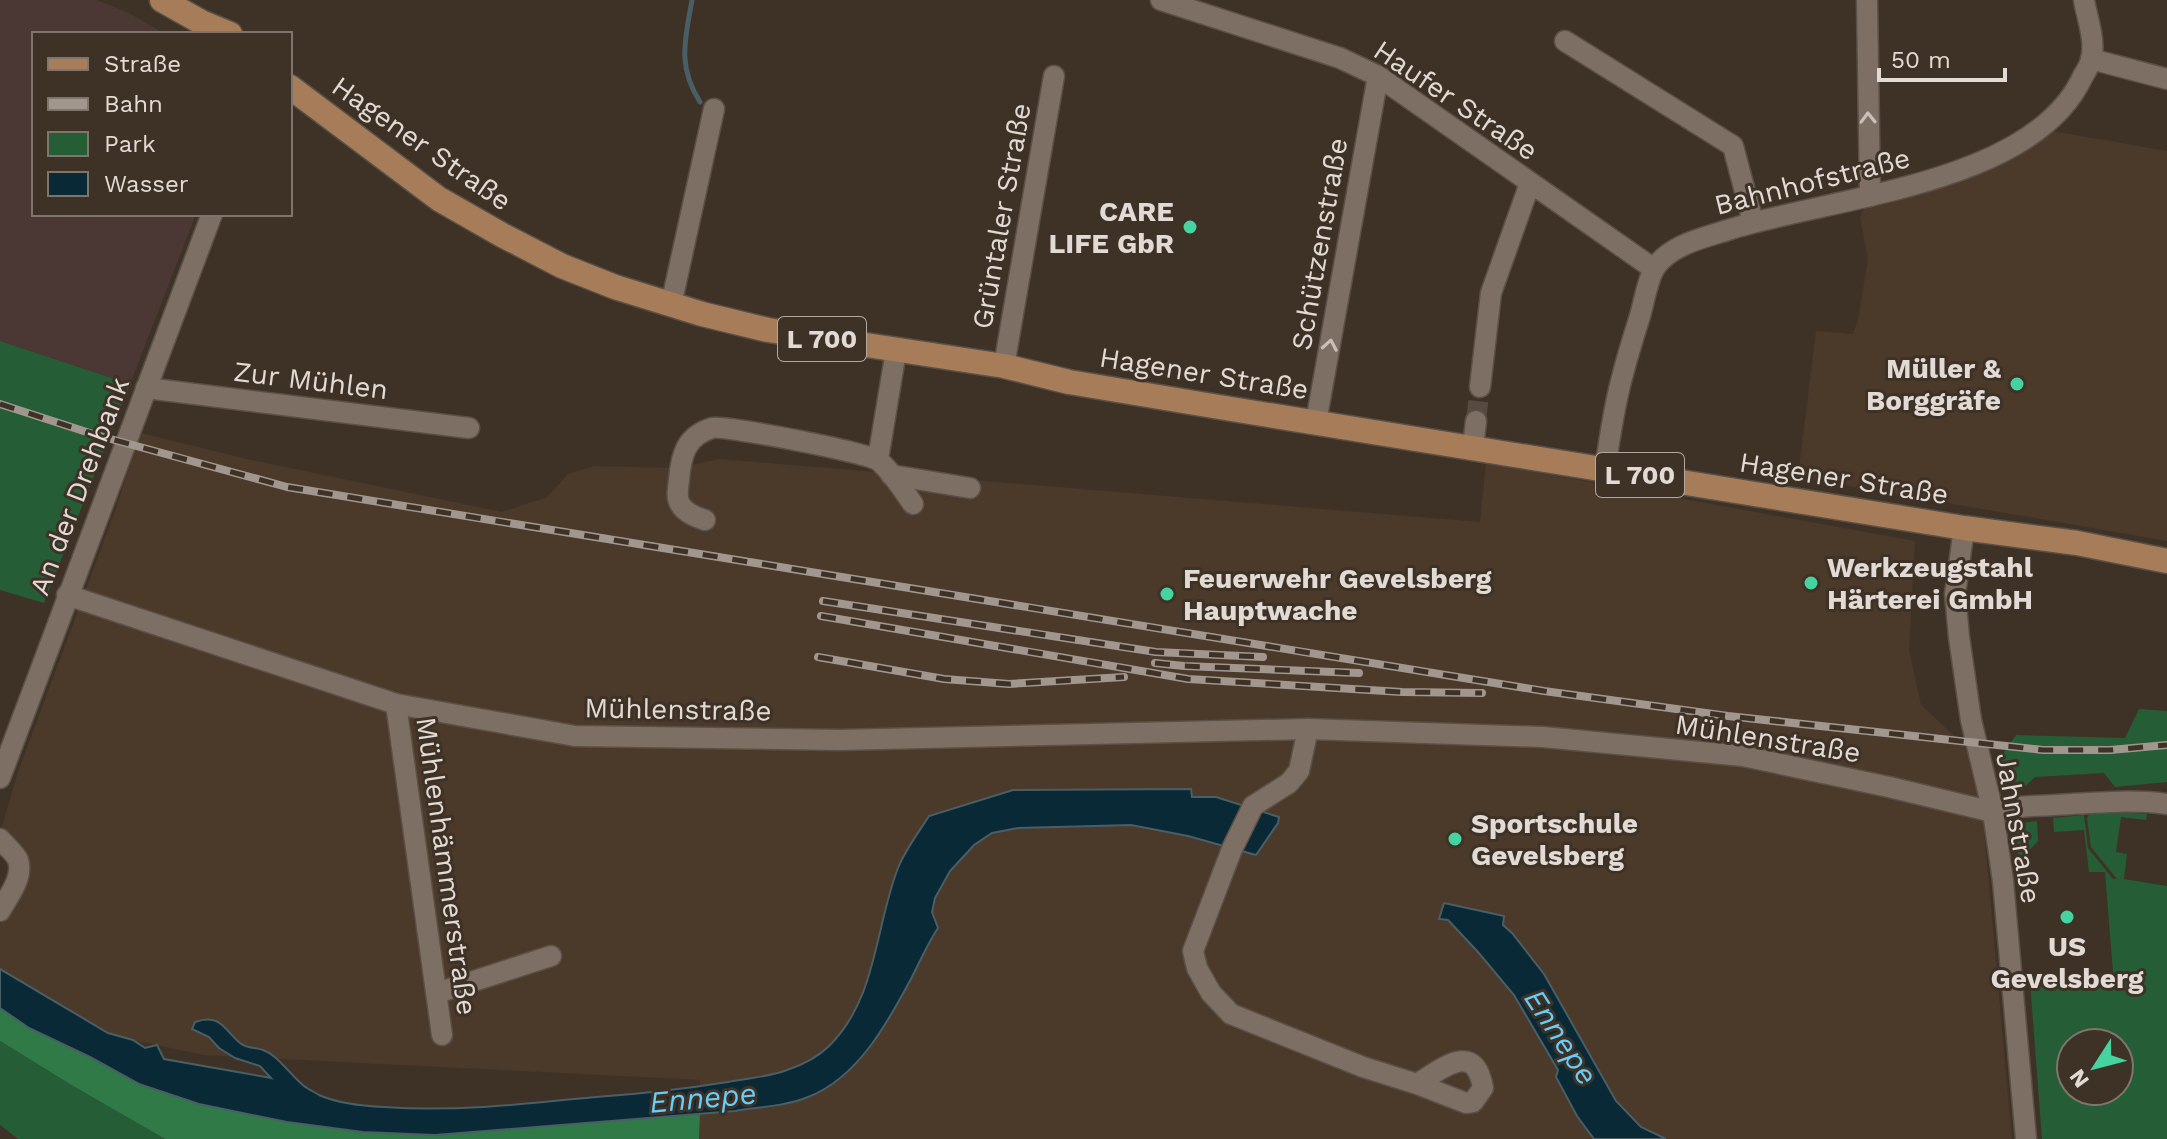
<svg xmlns="http://www.w3.org/2000/svg" width="2167" height="1139" font-family="'Work Sans',sans-serif">
  <rect width="100%" height="100%" fill="#3e3227"/>
  <path fill="#4b3733" d="M0,0H97L129,13L165,34H34V214H196L130,384L0,341Z"/>
  <g fill="#4b392a">
    <path d="M2040,129L2167,151V541L1798,477L1816,331L1853,334L1858,320L1868,259L1860,217L1870,196Z"/>
    <path d="M141,433L251,460L502,512L547,497L568,474L594,466L678,468L719,459L1480,522L1486,463L1915,541L1909,650L1921,705L1975,755L1984,829L2012,1139H699L700,1080L203,1055L133,1040L108,1033L0,969V925L31,871L29,863L25,856L0,833L18,772L115,511Z"/>
  </g>
  <g fill="#255d36" fill-rule="evenodd">
    <path d="M0,341L130,384L44,603L0,590Z"/>
    <path d="M2139,709L2167,711V782L2115,787L2104,773L2035,777L2021,790L2005,784L1999,759L2016,735L2125,738Z"/>
    <path d="M2115,812L2147,814L2146,820L2121,817L2116,852L2127,854L2124,879L2167,886V1139H2042L2030,982L2113,972L2105,872H2089L2084,830L2054,832L2053,818L2084,815L2088,848L2113,879H2117L2091,847L2087,818L2089,814ZM2071,1043H2119V1091H2071Z"/>
    <path d="M2037,821L2038,841L2025,855L2021,866H2019L2015,830L2022,823Z"/>
    <path d="M0,1041L73,1086L165,1139H18L0,1125Z"/>
  </g>
  <path fill="#2f7a47" d="M0,1008L29,1028L90,1057L139,1084L199,1104L287,1122L363,1132L435,1135L700,1113L699,1139H165L73,1086L0,1041Z"/>
  <g fill="#092936" stroke="#4a5e65" stroke-width="2">
    <path d="M1191,789L1192,797H1216L1279,817L1278,823L1256,855L1188,836L1131,825L1018,828L992,833L974,845L950,871L935,898L932,912L938,928C928,943 920,961 912,977C888,1022 858,1078 808,1097C786,1106 759,1107 735,1111L435,1135L363,1132L287,1122L199,1104L139,1084L90,1057L29,1028L0,1008V969L108,1033L133,1040L145,1048L157,1045L164,1059L271,1078L260,1066L235,1058L219,1048L209,1037L192,1029L195,1022C221,1013 224,1030 240,1043C247,1049 255,1047 263,1050C279,1056 290,1075 304,1086C308,1089 314,1092 319,1095C339,1104 363,1106 384,1107C455,1112 526,1104 596,1097C640,1094 684,1089 728,1082C748,1078 769,1077 787,1070C802,1065 818,1057 829,1046C877,999 875,927 898,868C905,850 919,832 929,816L1013,790Z"/>
    <path d="M1444,903L1504,916L1503,925L1512,933L1544,974L1616,1101L1641,1127L1666,1139H1594L1577,1116L1556,1077L1558,1070L1514,995L1478,952L1448,920L1439,919Z"/>
  </g>
  <g fill="none" stroke-linecap="round" stroke-linejoin="round">
    <path stroke="#4a5e65" stroke-width="5" d="M692,0C685,40 677,66 700,102"/>
    <path stroke="#574b41" stroke-width="20" stroke-dasharray="20 10" stroke-linecap="butt" d="M1476,421L1480,387"/>
    <defs>
      <g id="street">
        <path d="M1161,0L1340,58L1378,76L1654,269"/>
        <path d="M1867,0L1870,196"/>
        <path d="M1565,41L1733,146L1753,222"/>
        <path d="M2091,59L2167,79"/>
        <path d="M671,305L714,109"/>
        <path d="M1004,366L1054,76"/>
        <path d="M1480,387L1491,293L1530,183"/>
        <path d="M146,388L469,428"/>
        <path d="M1316,422L1378,76"/>
        <path d="M1473,447L1476,421"/>
        <path d="M878,459L896,351"/>
        <path d="M1605,469C1610,437 1614,405 1623,374C1628,354 1634,335 1640,316C1644,302 1647,282 1654,269C1669,245 1703,238 1728,230C1830,197 2034,185 2083,76C2086,71 2090,65 2091,60C2096,41 2087,18 2084,0"/>
        <path d="M891,475L970,488"/>
        <path d="M705,520C696,517 685,513 680,504C676,497 678,488 679,480C681,455 686,436 712,428C724,425 871,453 879,461C892,472 903,490 913,504"/>
        <path d="M1964,528L1955,594L1959,637L1971,720L1993,812L2003,881L2026,1139"/>
        <path d="M67,595L396,704L575,736L840,740L1308,729L1543,737L1743,756L1889,787L1993,812C2013,806 2034,806 2055,805C2092,803 2130,799 2167,804"/>
        <path d="M396,704L442,1035"/>
        <path d="M1308,729L1299,771L1289,783L1253,806L1232,849L1193,951L1197,968L1211,993L1231,1014L1363,1067L1417,1084L1466,1103L1473,1102L1483,1088C1475,1040 1443,1068 1417,1084"/>
        <path d="M0,778L212,214"/>
        <path d="M0,839C5,845 15,853 18,860C24,877 8,897 0,911"/>
        <path d="M437,993L551,956"/>
      </g>
      <g id="primary">
        <path d="M162,0L201,22L230,34"/>
        <path d="M290,87L439,199L502,235L562,266L615,287L702,314L768,330L1004,366L1069,382L1213,406L1964,528L2077,543L2167,561"/>
      </g>
    </defs>
    <use href="#street" stroke="#5a5047" stroke-width="23"/>
    <use href="#primary" stroke="#5a5047" stroke-width="27"/>
    <use href="#street" stroke="#7d6f63" stroke-width="20"/>
    <use href="#primary" stroke="#a67c59" stroke-width="24"/>
    <defs>
      <g id="rail">
        <path d="M0,404L96,435L287,487L1544,691L1728,716L2043,750H2110L2167,745"/>
        <path d="M823,601L1156,652L1263,657"/>
        <path d="M821,616L1188,679L1402,692L1482,693"/>
        <path d="M818,657L944,679L1009,684L1124,677"/>
        <path d="M1155,663L1184,666L1359,673"/>
      </g>
    </defs>
    <use href="#rail" stroke="#a1978f" stroke-width="8"/>
    <use href="#rail" stroke="#3e3227" stroke-width="5" stroke-dasharray="15" stroke-linecap="butt"/>
  </g>
  <defs><path id="oneway-chevron" d="M-2-3.5L2.5 0L-2 3.5" fill="none" stroke-width="1.6" stroke-linecap="round" stroke-linejoin="round" transform="scale(2)"/></defs>
  <g stroke="#c9bfb8">
    <use href="#oneway-chevron" transform="translate(1868 118) rotate(-91)"/>
    <use href="#oneway-chevron" transform="translate(1330 345) rotate(-80)"/>
  </g>
  <g fill="#45d49f" stroke="#3e3227" stroke-width="3">
    <circle cx="1190" cy="227" r="8"/>
    <circle cx="2017" cy="384" r="8"/>
    <circle cx="1811" cy="583" r="8"/>
    <circle cx="1167" cy="594" r="8"/>
    <circle cx="1455" cy="839" r="8"/>
    <circle cx="2067" cy="917" r="8"/>
  </g>
  <g text-anchor="middle" stroke-width="6" stroke-linejoin="round" paint-order="stroke">
    <g fill="#3e3227" stroke="#b1a8a0" stroke-width="2">
      <rect x="778" y="317" width="88" height="44" rx="6"/>
      <rect x="1596" y="453" width="88" height="44" rx="6"/>
    </g>
    <g font-size="26" font-weight="bold" fill="#e2dad4">
      <text x="822" y="348">L 700</text>
      <text x="1640" y="484">L 700</text>
    </g>
    <g font-size="28" fill="#e2dad4" stroke="#3e3227">
      <text transform="translate(1456 100) rotate(34)" y="10">Haufer Straße</text>
      <text transform="translate(422 143) rotate(35)" y="10">Hagener Straße</text>
      <text transform="translate(1812 181) rotate(-14)" y="10">Bahnhofstraße</text>
      <text transform="translate(1001 216) rotate(-80)" y="10">Grüntaler Straße</text>
      <text transform="translate(1319 244) rotate(-80)" y="10">Schützenstraße</text>
      <text transform="translate(1204 373) rotate(9)" y="10">Hagener Straße</text>
      <text transform="translate(311 380) rotate(7)" y="10">Zur Mühlen</text>
      <text transform="translate(1844 478) rotate(9)" y="10">Hagener Straße</text>
      <text transform="translate(79 486) rotate(-69)" y="10">An der Drehbank</text>
      <text transform="translate(678 709) rotate(1)" y="10">Mühlenstraße</text>
      <text transform="translate(1768 738) rotate(9)" y="10">Mühlenstraße</text>
      <text transform="translate(2019 828) rotate(80)" y="10">Jahnstraße</text>
      <text transform="translate(447 866) rotate(82)" y="10">Mühlenhämmerstraße</text>
    </g>
    <g font-size="28" font-weight="bold" fill="#e2dad4" stroke="#3e3227" text-anchor="start">
      <text x="1174" y="221" text-anchor="end">CARE<tspan x="1174" dy="32">LIFE GbR</tspan></text>
      <text x="2001" y="378" text-anchor="end">Müller &amp;<tspan x="2001" dy="32">Borggräfe</tspan></text>
      <text x="1827" y="577">Werkzeugstahl<tspan x="1827" dy="32">Härterei GmbH</tspan></text>
      <text x="1183" y="588">Feuerwehr Gevelsberg<tspan x="1183" dy="32">Hauptwache</tspan></text>
      <text x="1471" y="833">Sportschule<tspan x="1471" dy="32">Gevelsberg</tspan></text>
      <text x="2067" y="956" text-anchor="middle">US<tspan x="2067" dy="32">Gevelsberg</tspan></text>
    </g>
    <g font-size="30" font-style="italic" fill="#68cdf8" stroke="#3e3227">
      <text transform="translate(1561 1037) rotate(57)" y="10">Ennepe</text>
      <text transform="translate(703 1098) rotate(-5)" y="10">Ennepe</text>
    </g>
  </g>
  <rect x="32" y="32" width="260" height="184" fill="#3e3227" stroke="#80756c" stroke-width="2"/>
  <rect x="48" y="58" width="40" height="12" fill="#a67c59" stroke="#80756c" stroke-width="2"/>
  <text x="104" y="72" font-size="24" fill="#e2dad4">Straße</text>
  <rect x="48" y="98" width="40" height="12" fill="#a1978f" stroke="#80756c" stroke-width="2"/>
  <text x="104" y="112" font-size="24" fill="#e2dad4">Bahn</text>
  <rect x="48" y="132" width="40" height="24" fill="#255d36" stroke="#80756c" stroke-width="2"/>
  <text x="104" y="152" font-size="24" fill="#e2dad4">Park</text>
  <rect x="48" y="172" width="40" height="24" fill="#092936" stroke="#80756c" stroke-width="2"/>
  <text x="104" y="192" font-size="24" fill="#e2dad4">Wasser</text>
  <g transform="translate(2095 1067) rotate(234)"><circle r="38" fill="#3e3227" stroke="#80756c" stroke-width="2"/>
  <path d="M0-6L14 30L0 20L-14 30Z" fill="#45d49f"/>
  <text y="-12" font-size="22" font-weight="bold" text-anchor="middle" fill="#e2dad4">N</text>
  </g>
  <path d="M1879 68v12h126v-12" fill="none" stroke="#e2dad4" stroke-width="4"/>
  <text x="1891" y="68" font-size="24" fill="#e2dad4" stroke="#3e3227" stroke-width="6" paint-order="stroke">50 m</text>
</svg>
